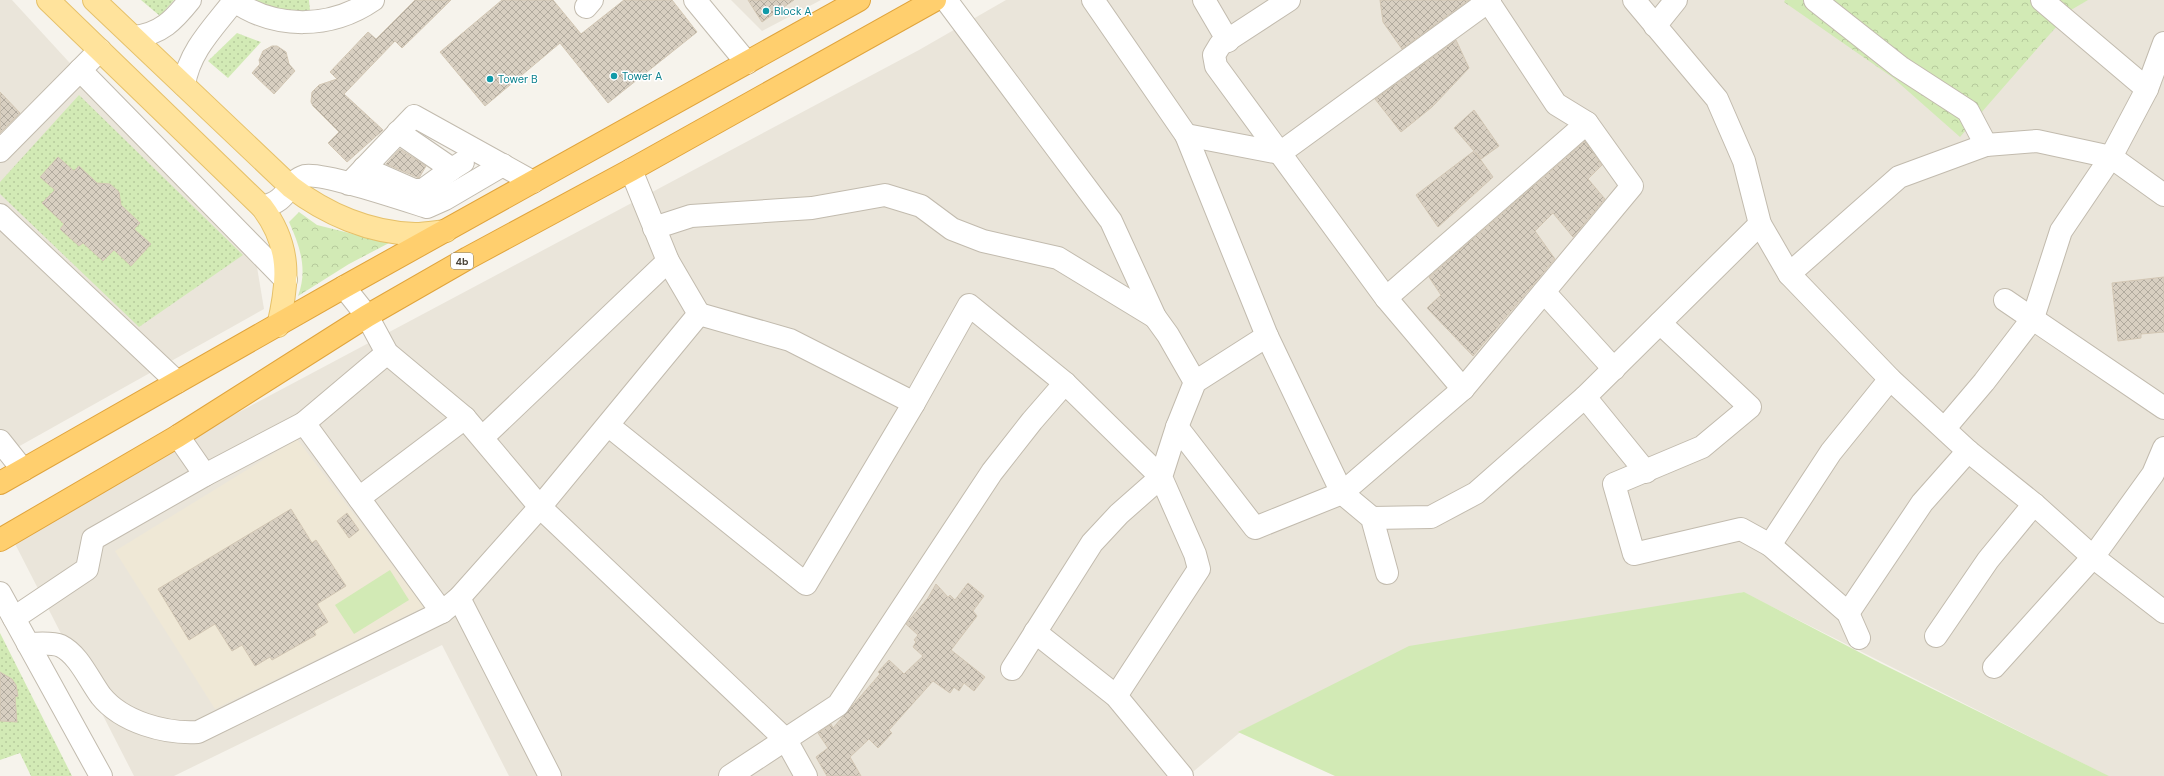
<svg xmlns="http://www.w3.org/2000/svg" width="2164" height="776" font-family="'DM Sans',sans-serif">
  <defs>
    <pattern id="forest-crowns" width="20" height="18" patternUnits="userSpaceOnUse"><rect width="20" height="18" fill="#d2eab5"/><path d="M2 6a3 3 0 1 1 6 0M12 15a3 3 0 1 1 6 0" fill="none" stroke="#b6ca9c"/></pattern>
    <pattern id="garden-dots" width="8" height="8" patternUnits="userSpaceOnUse"><rect width="8" height="8" fill="#d2eab5"/><path d="M2 2h.1M6 6h.1" fill="none" stroke="#b6ca9c" stroke-width="1.8" stroke-linecap="round"/></pattern>
    <pattern id="building-cross-hatch" width="8" height="8" patternUnits="userSpaceOnUse"><rect width="8" height="8" fill="#d8cfc1"/><path d="M0 0l8 8M0 8l8-8" fill="none" stroke="#b1aa9e"/></pattern>
  </defs>
  <rect width="100%" height="100%" fill="#f6f3ec"/>
  <g fill="#eae5da">
    <path d="M0,0H12L257,267L264,309L0,457Z"/>
    <path d="M731,0H821L762,31Z"/>
    <path d="M1006,0H2164V776H2108L1743,592L1244,729L1188,776H509L442,645L174,776H134L10,534L919,50Z"/>
  </g>
  <path fill="#efe8d6" d="M297,439L424,607L215,709L115,551Z"/>
  <g fill="#d2eab5">
    <path d="M390,570L409,600L354,634L335,605Z"/>
    <path d="M1744,592L1880,663L2109,776H1335L1238,732L1409,646Z"/>
  </g>
  <g fill="url(#forest-crowns)">
    <path d="M1785,0H2088L2071,10L1960,137L1892,77L1784,2Z"/>
    <path d="M299,212L317,225L389,243L349,264L298,296C308,270 300,246 289,222Z"/>
  </g>
  <g fill="url(#garden-dots)">
    <path d="M141,0H174L160,16Z"/>
    <path d="M244,0H309L310,11L291,13Z"/>
    <path d="M237,33L261,42L228,78L208,61Z"/>
    <path d="M79,95L243,255L139,327L0,194V182Z"/>
    <path d="M0,633L72,776H31L20,753L0,760Z"/>
  </g>
  <g fill="url(#building-cross-hatch)" stroke="#d3c7b4">
    <path d="M415,0H451L402,48L395,41L344,94L383,130L347,162L328,143L339,132L313,106L311,102L312,92L319,85L337,79L330,72L368,32L376,39Z"/>
    <path d="M502,0H553L581,34L624,0H672L697,32L608,103L560,43L485,106L440,52Z"/>
    <path d="M748,0H794L762,22Z"/>
    <path d="M1380,0H1469L1402,49L1383,22Z"/>
    <path d="M1456,40L1469,68L1432,107L1401,132L1375,99Z"/>
    <path d="M272,46H277L286,52L289,64L295,71L274,94L252,73L260,64L259,60L263,51Z"/>
    <path d="M0,92L20,113L0,133Z"/>
    <path d="M1474,110L1499,146L1481,159L1475,152L1493,177L1438,227L1416,195L1474,151L1454,128Z"/>
    <path d="M1585,141L1602,165L1588,179L1605,199L1573,237L1553,213L1535,231L1555,259L1473,356L1427,308L1441,295L1429,277Z"/>
    <path d="M400,149L426,166L419,178L386,164Z"/>
    <path d="M58,157L74,171L79,166L97,183L110,184L119,192L121,205L140,223L134,229L151,244L131,266L114,250L103,261L83,243L79,246L60,229L64,224L42,203L55,190L40,177Z"/>
    <path d="M2164,277V332L2141,334V338L2118,341L2112,283Z"/>
    <path d="M291,509L312,543L316,540L346,586L317,604L328,622L314,631L316,635L272,660L270,657L255,666L242,645L232,651L215,624L189,640L158,589Z"/>
    <path d="M347,513L359,530L349,538L337,521Z"/>
    <path d="M968,583L984,596L973,611L977,616L951,650L985,677L974,691L964,683L959,691L954,687L950,693L933,681L889,730L892,733L878,748L869,739L850,757L861,776H827L816,757L828,748L818,733L831,724L833,728L880,674L878,672L889,660L904,674L923,656L913,647L916,642L914,640L918,635L906,624L928,598L936,584L948,597L950,595L955,600Z"/>
    <path d="M0,672L12,679L16,685L18,696L15,697L17,722L0,721Z"/>
  </g>
  <g fill="none" stroke-linecap="round" stroke-linejoin="round">
    <defs>
      <g id="minor">
        <path d="M233,0C275,30 331,29 373,0"/>
        <path d="M695,0L747,63"/>
        <path d="M946,0L1111,221L1155,317L1168,335L1195,382"/>
        <path d="M1093,0L1186,135L1267,336L1342,493L1372,518L1387,573"/>
        <path d="M1204,0L1228,41"/>
        <path d="M1289,0L1220,45L1214,55L1216,66L1386,298L1463,389"/>
        <path d="M1634,0L1717,99L1744,161L1760,224L1789,274L1890,379L1968,451L2034,504L2093,557L2164,612"/>
        <path d="M1815,0L1900,67L1968,111L1986,145"/>
        <path d="M2042,0L2147,89"/>
        <path d="M586,7L592,0"/>
        <path d="M1655,26L1676,0"/>
        <path d="M134,37C161,34 174,20 190,0"/>
        <path d="M80,70L286,280"/>
        <path d="M184,85C189,51 214,27 234,1"/>
        <path d="M398,132L452,169L463,162"/>
        <path d="M1186,135L1280,153L1490,0"/>
        <path d="M0,151L100,50"/>
        <path d="M364,168L414,190H423L452,169"/>
        <path d="M349,184L414,116L533,182"/>
        <path d="M262,207C290,201 286,182 305,176C322,172 405,200 427,207L445,199L503,165"/>
        <path d="M0,215L177,382"/>
        <path d="M654,228L691,216L812,208L885,195L921,206L952,229L983,241L1058,258L1155,317"/>
        <path d="M1789,274L1899,177L1986,145L2037,141L2111,157L2164,195"/>
        <path d="M344,287L367,316L387,353L465,418L540,507L786,740L806,776"/>
        <path d="M1544,292L1614,369"/>
        <path d="M1386,298L1587,123"/>
        <path d="M2005,300L2164,408"/>
        <path d="M699,314L790,340L914,403"/>
        <path d="M1660,323L1750,407L1702,447L1614,484L1634,554L1741,529L1770,545L1848,613L1859,638"/>
        <path d="M1585,397L1646,472"/>
        <path d="M304,423L442,612"/>
        <path d="M609,426L806,584L914,403L969,305L1065,383L1161,477L1119,514L1092,543L1012,669"/>
        <path d="M1177,427L1255,528L1342,493L1463,389L1632,186L1587,123L1556,104L1488,1"/>
        <path d="M1945,428L1984,382L2033,318L2061,231L2111,157L2147,89L2164,43"/>
        <path d="M178,436L205,475"/>
        <path d="M483,437L668,261"/>
        <path d="M0,441L23,470"/>
        <path d="M359,498L465,418"/>
        <path d="M1372,518L1431,517L1476,493L1585,397L1760,224"/>
        <path d="M1770,545L1831,452L1890,379"/>
        <path d="M0,593L101,776"/>
        <path d="M459,598L550,776"/>
        <path d="M1848,613L1922,503L1968,451"/>
        <path d="M14,618L87,569L93,539L205,475L304,423L387,353"/>
        <path d="M1035,632L1116,696L1182,776"/>
        <path d="M1936,636L1988,560L2034,504"/>
        <path d="M28,644C39,644 51,642 61,646C79,655 89,680 101,696C122,722 165,734 198,732L442,612L459,598L540,507L699,314L668,261L631,170"/>
        <path d="M1994,667L2093,557L2153,474L2164,448"/>
        <path d="M1116,696L1199,569L1195,554L1161,477L1177,427L1195,382L1267,336"/>
        <path d="M730,776L838,705L992,472L1032,421L1065,383"/>
      </g>
      <g id="major">
        <path d="M48,0L262,207C291,245 289,281 278,326"/>
        <path d="M94,0L291,187C326,214 370,233 415,234C425,234 436,232 446,231"/>
      </g>
      <g id="highway">
        <path d="M0,483L344,287L859,0"/>
        <path d="M0,540L178,436L367,316L468,258L631,170L935,0"/>
      </g>
    </defs>
    <use href="#minor" stroke="#c2bbae" stroke-width="24"/>
    <use href="#major" stroke="#e6c16a" stroke-width="24"/>
    <use href="#highway" stroke="#e0a43c" stroke-width="24"/>
    <use href="#minor" stroke="#fff" stroke-width="22"/>
    <use href="#major" stroke="#ffe39c" stroke-width="22"/>
    <use href="#highway" stroke="#ffcf6e" stroke-width="22"/>
  </g>
  <g fill="#0f9aa8" stroke="#fff" stroke-width="1.5">
    <circle cx="766" cy="11" r="4"/>
    <circle cx="614" cy="76" r="4"/>
    <circle cx="490" cy="79" r="4"/>
  </g>
  <g text-anchor="middle" stroke-width="3" stroke-linejoin="round" paint-order="stroke">
    <rect fill="#fff" stroke="#817c74" stroke-width="1" x="451" y="253" width="22" height="16" rx="3"/>
    <g font-size="10" font-weight="bold" fill="#4b4439">
      <text x="462" y="265">4b</text>
    </g>
    <g font-size="11" fill="#0d838f" stroke="#fff" text-anchor="start">
      <text x="774" y="15">Block A</text>
      <text x="622" y="80">Tower A</text>
      <text x="498" y="83">Tower B</text>
    </g>
  </g>
</svg>
